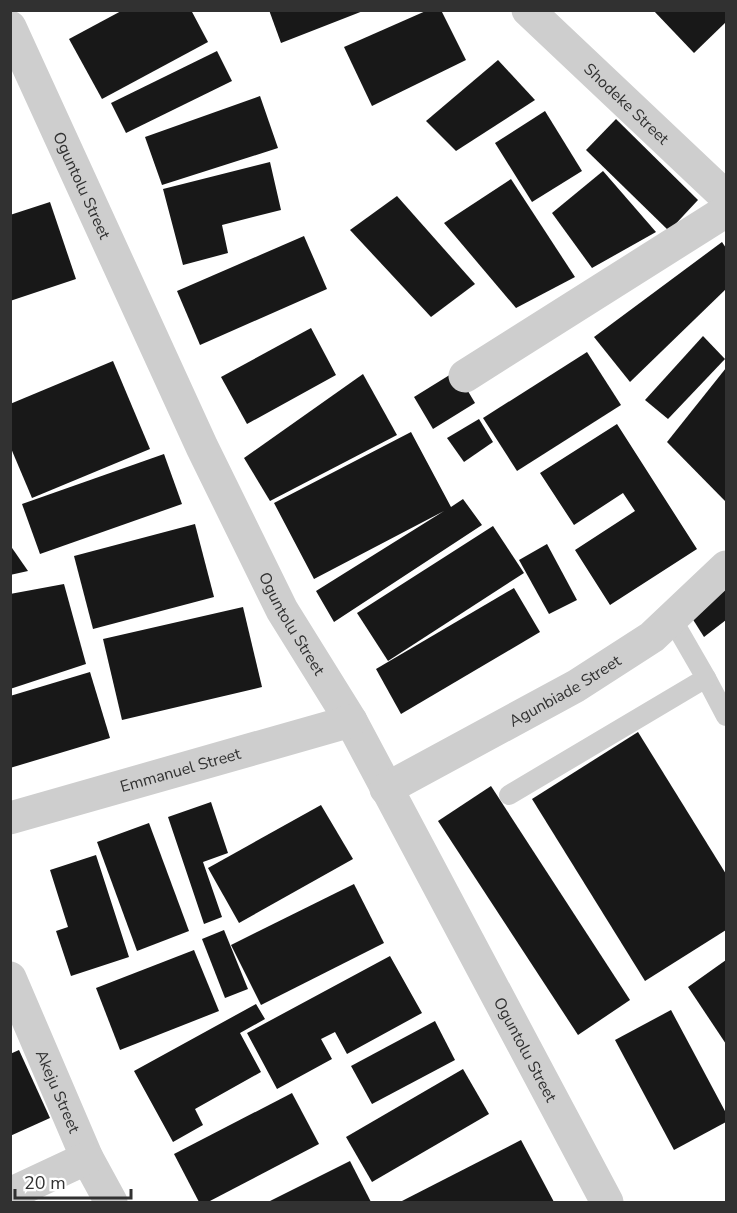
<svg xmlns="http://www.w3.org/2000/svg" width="737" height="1213" font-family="'Nunito Sans',sans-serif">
  <rect width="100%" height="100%" fill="#fff"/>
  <g fill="#181818">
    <path d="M123,10H191L208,42L102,99L69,39Z"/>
    <path d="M269,10H363V11L281,43Z"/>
    <path d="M428,10H441L466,60L372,106L344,47Z"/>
    <path d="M653,10H726V22L694,53Z"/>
    <path d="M217,51L232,81L126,133L111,103Z"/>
    <path d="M498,60L535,100L456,151L426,121Z"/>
    <path d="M260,96L278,148L162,185L145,137Z"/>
    <path d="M545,111L582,171L532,202L495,143Z"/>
    <path d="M616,119L698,200L669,231L586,150Z"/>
    <path d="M270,162L281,210L222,225L228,253L183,265L163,189Z"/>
    <path d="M603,171L656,232L592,268L552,213Z"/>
    <path d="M511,179L575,277L516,308L444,223Z"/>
    <path d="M397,196L475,284L431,317L350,230Z"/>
    <path d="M50,202L76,279L10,301V215Z"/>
    <path d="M304,236L327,289L200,345L177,291Z"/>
    <path d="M722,242L726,248V289L630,382L594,337Z"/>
    <path d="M311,328L336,375L247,424L221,377Z"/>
    <path d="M703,336L725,359L668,419L645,400Z"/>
    <path d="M587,352L621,405L517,471L483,418Z"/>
    <path d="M113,361L150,449L32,498L10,446V404Z"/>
    <path d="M726,368V502L667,442Z"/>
    <path d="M456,371L475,403L433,429L414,397Z"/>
    <path d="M363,374L397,435L270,501L244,458Z"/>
    <path d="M479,419L493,442L464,462L447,438Z"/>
    <path d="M617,424L697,549L610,605L575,550L635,511L623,493L574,525L540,473Z"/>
    <path d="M411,432L451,507L463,499L482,525L334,622L316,591L444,511L314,579L274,503Z"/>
    <path d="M164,454L182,504L40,554L22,504Z"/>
    <path d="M195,524L214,597L93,629L74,556Z"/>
    <path d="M493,526L524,573L388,661L357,613Z"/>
    <path d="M547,544L577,600L549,614L519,560Z"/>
    <path d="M10,545L28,571L10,575Z"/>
    <path d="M64,584L86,664L10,689V594Z"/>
    <path d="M726,587V620L704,637L692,618Z"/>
    <path d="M514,588L540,632L401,714L376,669Z"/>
    <path d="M243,607L262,687L122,720L103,639Z"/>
    <path d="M90,672L110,738L10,768V696Z"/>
    <path d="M638,732L726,874V930L645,981L532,799Z"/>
    <path d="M491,786L630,1000L578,1035L438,821Z"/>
    <path d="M211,802L228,853L203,862L222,917L204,924L168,817Z"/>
    <path d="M321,805L353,859L239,923L208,868Z"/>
    <path d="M149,823L189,931L137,951L97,842Z"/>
    <path d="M96,855L129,957L71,976L56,931L68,927L50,870Z"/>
    <path d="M354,884L384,943L261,1005L231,945Z"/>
    <path d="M224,930L248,989L225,998L202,939Z"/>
    <path d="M194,950L219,1011L120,1050L96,988Z"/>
    <path d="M390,956L422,1013L347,1054L335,1032L321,1039L332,1059L277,1089L247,1033Z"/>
    <path d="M726,960V1044L688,987Z"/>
    <path d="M256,1004L265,1019L240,1033L261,1072L195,1109L203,1125L173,1142L134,1071Z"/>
    <path d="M671,1010L726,1113V1122L674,1150L615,1040Z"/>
    <path d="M435,1021L455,1060L372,1104L351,1066Z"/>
    <path d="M19,1050L50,1118L10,1136V1054Z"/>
    <path d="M463,1069L489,1114L372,1182L346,1137Z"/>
    <path d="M292,1093L319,1144L208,1202H199L174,1154Z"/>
    <path d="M521,1140L554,1202H400Z"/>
    <path d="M350,1161L371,1202H268Z"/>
  </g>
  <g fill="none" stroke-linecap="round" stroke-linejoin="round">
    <g stroke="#cecece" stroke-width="20">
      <path d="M706,678L726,716"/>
      <path d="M509,795L706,678L672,619"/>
    </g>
    <g stroke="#cecece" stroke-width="33">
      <path id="s1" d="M528,10L726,197"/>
      <path id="s2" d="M10,27L202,447L282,610L351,721L607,1202"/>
      <path d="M465,376L726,211"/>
      <path id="s3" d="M386,789L576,686L652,637L726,567"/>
      <path id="s4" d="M10,818L351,721"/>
      <path id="s5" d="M10,978L87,1158L111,1202"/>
      <path d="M10,1194L87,1158"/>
    </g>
  </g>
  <g text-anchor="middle" stroke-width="6" stroke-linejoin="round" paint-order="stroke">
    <g font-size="16" fill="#313131" stroke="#fff">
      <text dy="6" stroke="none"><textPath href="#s1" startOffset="136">Shodeke Street</textPath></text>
      <text dy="6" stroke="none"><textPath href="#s2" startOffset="174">Oguntolu Street</textPath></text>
      <text dy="6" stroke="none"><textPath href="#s2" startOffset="660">Oguntolu Street</textPath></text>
      <text dy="6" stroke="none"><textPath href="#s3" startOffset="204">Agunbiade Street</textPath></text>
      <text dy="6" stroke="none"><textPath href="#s4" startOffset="177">Emmanuel Street</textPath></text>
      <text dy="6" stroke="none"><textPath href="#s2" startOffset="1146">Oguntolu Street</textPath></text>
      <text dy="6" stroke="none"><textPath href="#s5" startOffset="123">Akeju Street</textPath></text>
    </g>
  </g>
  <rect width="737" height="1213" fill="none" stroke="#313131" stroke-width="24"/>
  <path d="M15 1189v9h116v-9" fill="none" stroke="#313131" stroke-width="3"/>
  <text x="24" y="1189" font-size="18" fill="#313131" stroke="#ffffff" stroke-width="4.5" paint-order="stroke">20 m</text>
</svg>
